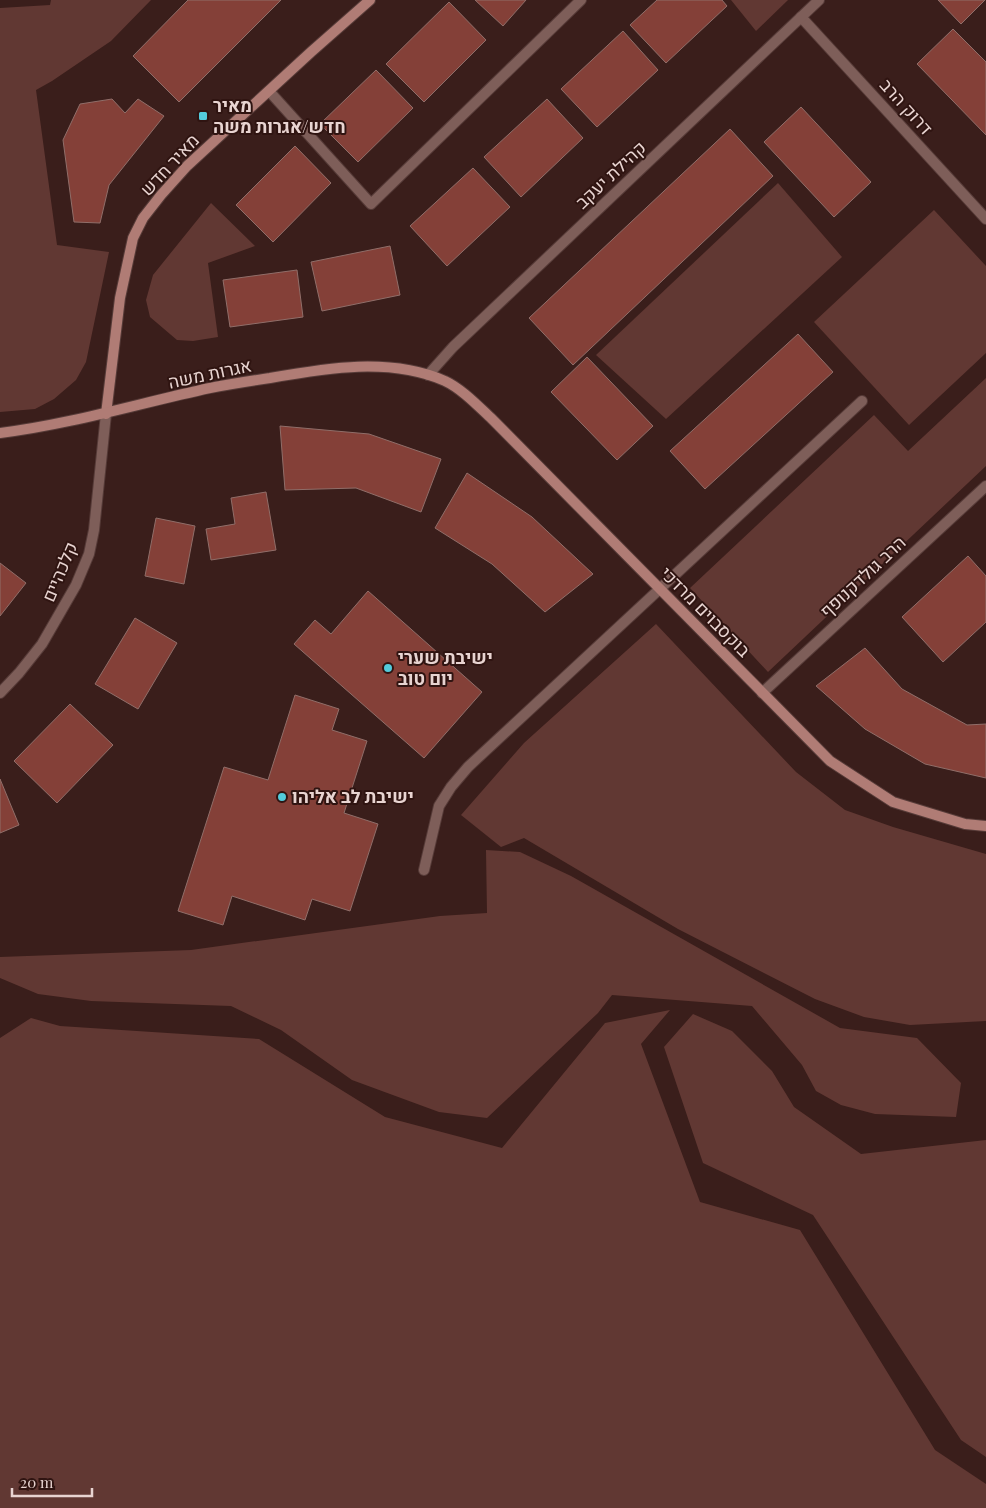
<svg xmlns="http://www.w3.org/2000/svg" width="986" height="1508" font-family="'Playfair Display',Heebo,serif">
  <rect width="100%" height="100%" fill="#3a1e1b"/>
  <g fill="#613833">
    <path d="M51,0H151L111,41L52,81L36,90L57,245L109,252L86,362L76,380L54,399L35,409L0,412V8L50,5Z"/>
    <path d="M731,0H788L756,31Z"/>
    <path d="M778,183L842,257L666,419L596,355Z"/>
    <path d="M211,203L255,246L208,263L218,337L193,341L177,340L150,317L146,300L153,275Z"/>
    <path d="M934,210L986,266V353L909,425L814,322Z"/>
    <path d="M986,378V466L768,672L690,588L874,415L908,451Z"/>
    <path d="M656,624L796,772L845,810L893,827L986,854V1021L910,1025L864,1017L815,999L678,929L524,838L501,847L461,815L524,743Z"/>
    <path d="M486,850L520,852L571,876L840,1028L917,1038L961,1083L956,1117L875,1114L841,1105L816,1091L802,1065L752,1006L612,995L598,1013L487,1118L439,1112L352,1080L281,1030L231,1006L91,1001L38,994L0,978V957L191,950L440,916L487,913Z"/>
    <path d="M670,1010L641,1044L700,1202L800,1230L935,1450L986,1484V1508H0V1038L31,1018L60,1026L259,1039L385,1117L502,1148L605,1023Z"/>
    <path d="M693,1014L732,1031L772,1071L794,1107L861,1154L986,1140V1457L961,1440L813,1215L703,1163L664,1047Z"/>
  </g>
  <g fill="#844038" stroke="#906e69">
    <path d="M188,0H281L179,102L133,56Z"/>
    <path d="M475,0H526L503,26Z"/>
    <path d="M657,0H722L727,6L666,63L630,25Z"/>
    <path d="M938,0H985L961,24Z"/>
    <path d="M449,2L486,40L424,102L386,64Z"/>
    <path d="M953,29L986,62V135L917,64Z"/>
    <path d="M623,31L658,70L597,127L561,89Z"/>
    <path d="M376,70L413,108L358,162L320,124Z"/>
    <path d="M112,99L125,113L138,99L164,116L109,185L100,223L74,222L63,140L80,104Z"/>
    <path d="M547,99L583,138L521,197L484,157Z"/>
    <path d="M801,107L871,182L834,217L764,142Z"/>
    <path d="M730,129L773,176L573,365L529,318Z"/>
    <path d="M295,146L331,183L273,242L236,205Z"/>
    <path d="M473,168L510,207L447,266L410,226Z"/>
    <path d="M390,246L400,295L322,311L311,262Z"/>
    <path d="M297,270L303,317L230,327L223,280Z"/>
    <path d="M798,334L833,372L705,489L670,451Z"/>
    <path d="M587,357L653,426L617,460L551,392Z"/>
    <path d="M280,426L369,434L441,459L421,512L356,488L285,490Z"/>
    <path d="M467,473L532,517L593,574L545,612L492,564L435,528Z"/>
    <path d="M266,492L276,550L211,560L206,529L235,524L231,498Z"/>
    <path d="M156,518L195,526L184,584L145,576Z"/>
    <path d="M968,556L986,576V622L943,662L902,617Z"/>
    <path d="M0,563L26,583L0,616Z"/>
    <path d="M368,591L482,692L424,758L294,644L315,620L331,634Z"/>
    <path d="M135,618L177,643L138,709L95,684Z"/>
    <path d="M865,648L902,689L967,725L986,724V778L925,764L865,729L816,686Z"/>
    <path d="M295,695L339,709L332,730L367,741L344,813L378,824L350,911L312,899L305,920L232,896L223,925L178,911L224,767L268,780Z"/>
    <path d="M70,704L113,745L57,803L14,761Z"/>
    <path d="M0,779L19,825L0,833Z"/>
  </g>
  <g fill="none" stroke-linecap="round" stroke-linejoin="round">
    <defs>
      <path id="lane" d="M269,91L371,204L581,0"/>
      <g id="street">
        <path d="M801,17L986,219"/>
        <path d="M428,375L453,347L819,0"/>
        <path d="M0,693L19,673L42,644L76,585L89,554L94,530L106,414"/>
        <path d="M762,693L986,486"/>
        <path d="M424,870L439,806L451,787L468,767L862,401"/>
      </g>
      <g id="secondary">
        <path d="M106,414L120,298L133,238L143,218L161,195L187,166L311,52L370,0"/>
        <path d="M0,433C72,424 140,403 210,388C230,384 250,381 270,378C327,368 390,357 445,381C462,389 478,406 492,419L830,761L893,802L965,824L986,826"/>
      </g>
    </defs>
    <use href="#lane" stroke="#563b38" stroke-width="12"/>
    <use href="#street" stroke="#563b38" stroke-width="12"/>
    <use href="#secondary" stroke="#563b38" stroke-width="12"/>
    <use href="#lane" stroke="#7e5e59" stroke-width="10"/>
    <use href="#street" stroke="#7e5e59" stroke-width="10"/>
    <use href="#secondary" stroke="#b07c75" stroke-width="10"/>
  </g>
  <g fill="#53cbdb" stroke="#2f1411" stroke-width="2">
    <rect x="198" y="111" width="10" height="10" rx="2.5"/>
    <circle cx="388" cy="668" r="5"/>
    <circle cx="282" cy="797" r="5"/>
  </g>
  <g text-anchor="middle" stroke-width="4" stroke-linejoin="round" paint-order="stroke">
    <g font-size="18" font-weight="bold" fill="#e8d4d1" stroke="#2f1411" text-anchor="start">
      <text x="213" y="112">מאיר<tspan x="213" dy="21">חדש/אגרות משה</tspan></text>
      <text x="398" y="664">ישיבת שערי<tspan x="398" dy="21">יום טוב</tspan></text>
      <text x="292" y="803">ישיבת לב אליהו</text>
    </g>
    <g font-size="18" fill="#e8d4d1" stroke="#2f1411">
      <text transform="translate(906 107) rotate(48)" y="6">דרוק הרב</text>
      <text transform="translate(170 165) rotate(-47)" y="6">מאיר חדש</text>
      <text transform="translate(611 175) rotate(-43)" y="6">קהילת יעקב</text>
      <text transform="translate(210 374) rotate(-12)" y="6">אגרות משה</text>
      <text transform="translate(60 572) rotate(-67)" y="6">קלכהיים</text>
      <text transform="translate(863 577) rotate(-43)" y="6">הרב גולדקנופף</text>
      <text transform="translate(705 612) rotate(45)" y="6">בוקסבוים מרדכי</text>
    </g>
  </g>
  <path d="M12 1488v8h80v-8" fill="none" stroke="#e8d4d1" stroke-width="2.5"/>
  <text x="20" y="1488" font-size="15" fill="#e8d4d1" stroke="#2f1411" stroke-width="4" paint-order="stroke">20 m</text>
</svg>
